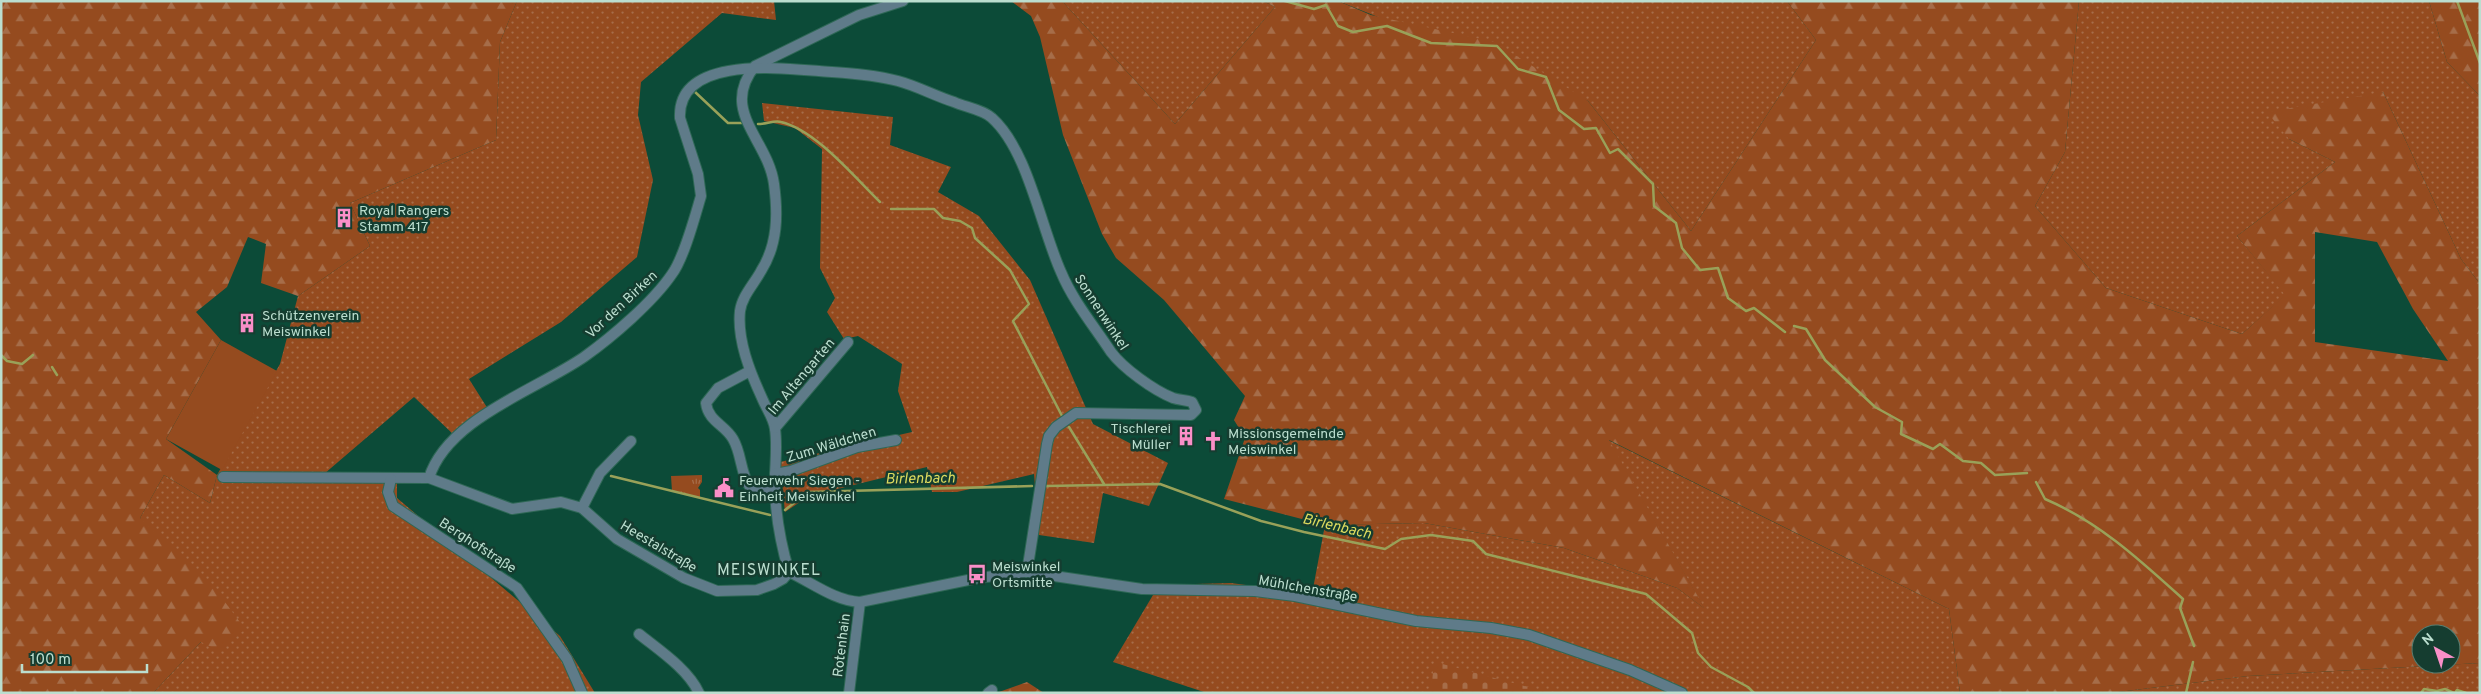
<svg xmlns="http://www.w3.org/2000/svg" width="2481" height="694" font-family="Overpass,sans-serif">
  <defs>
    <pattern id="grass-dots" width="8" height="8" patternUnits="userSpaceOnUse" patternTransform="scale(1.25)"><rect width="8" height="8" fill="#954b1f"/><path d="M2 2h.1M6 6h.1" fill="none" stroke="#a66d49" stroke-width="1.8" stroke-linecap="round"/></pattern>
    <pattern id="forest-firs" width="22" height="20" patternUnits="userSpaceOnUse" patternTransform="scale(1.25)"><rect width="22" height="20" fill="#954b1f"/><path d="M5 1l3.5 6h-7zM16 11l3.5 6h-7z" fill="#a66d49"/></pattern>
    <pattern id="cemetery-stones" width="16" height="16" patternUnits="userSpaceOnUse" patternTransform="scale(1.25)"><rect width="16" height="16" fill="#954b1f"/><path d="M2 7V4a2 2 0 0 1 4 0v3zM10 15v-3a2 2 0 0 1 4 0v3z" fill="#a66d49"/></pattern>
    <pattern id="park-tufts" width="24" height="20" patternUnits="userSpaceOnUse" patternTransform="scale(1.25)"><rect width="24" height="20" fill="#954b1f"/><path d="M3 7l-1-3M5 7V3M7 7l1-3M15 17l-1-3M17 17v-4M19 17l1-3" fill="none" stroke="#a66d49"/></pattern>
  </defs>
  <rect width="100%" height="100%" fill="#0c4b38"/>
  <g fill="url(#grass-dots)">
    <path d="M517,1H774L776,20L722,13L641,82L638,115L653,180L637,257L561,322L469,379L488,409L454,435L414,397L324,474L397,482V498L560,636L595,693H153L201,642L140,518L164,475L210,503L217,475L280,364L298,296L370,246L350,203L496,140L500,42Z"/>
    <path d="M1062,1H1263L1275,7L1175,124Z"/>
    <path d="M1338,1H1787L1816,40L1691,231L1588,101Z"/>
    <path d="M2079,1H2429L2447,62L2480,96V284L2461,259L2383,92L2289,139L2335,162L2237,236L2286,295L2242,334L2106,288L2035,206L2065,152Z"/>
    <path d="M762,103L893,117L890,145L951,167L938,192L979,216L1030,280L1093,424L1168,463L1149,506L1103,493L1094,543L1039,535L1034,474L957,492H932L927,467L809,496L785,512L780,462L912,432L898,391L902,364L858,336L844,339L827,312L835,298L820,268L822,149L795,128L764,121Z"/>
    <path d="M1608,440L1949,609L1960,693H1207L1113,662L1159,585L1231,583L1312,594L1325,525L1424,523L1564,548L1677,588L1704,608Z"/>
    <path d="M2480,663V693H2110L2248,676Z"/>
  </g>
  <g fill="url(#forest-firs)" fill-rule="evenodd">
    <path d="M1,1H517L500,42L496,140L350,203L370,246L298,296L261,283L266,244L248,237L227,287L196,312L221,340L166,439L217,475L210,503L164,475L140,518L219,594L245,629L220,651L201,642L153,693H1Z"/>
    <path d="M1011,1H1062L1175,124L1275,7L1263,1H1338L1371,15L1494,42L1588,101L1691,231L1816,40L1787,1H2079L2065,152L2035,206L2106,288L2242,334L2285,295L2237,236L2335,162L2289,139L2267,112L2383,92L2461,259L2480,284V663L2248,676L2110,693H1960L1949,609L1609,440L1705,609L1677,588L1564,548L1424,523L1325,525L1224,499L1245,438L1234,420L1245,396L1164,300L1116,258L1102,234L1063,135L1040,37L1031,16ZM2315,232L2377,242L2413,309L2448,361L2315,342ZM2421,634H2451V664H2421Z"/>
    <path d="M2429,1H2480V96L2447,62Z"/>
    <path d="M1027,682L1044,693L999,692Z"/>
  </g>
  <path fill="url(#cemetery-stones)" d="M1435,662L1547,692V693H1429Z"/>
  <path fill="url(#park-tufts)" d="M702,475V482L698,488L700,490V498L672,491L671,476Z"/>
  <path fill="#954b1f" d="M221,340L277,371L222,470L166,439Z"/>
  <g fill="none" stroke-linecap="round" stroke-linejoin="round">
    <g stroke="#99a159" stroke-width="2.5">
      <path d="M1285,1L1314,9L1326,5L1338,26L1353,32L1387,26L1431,43L1497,46L1518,69L1546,77L1559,110L1584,129L1596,128L1610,153L1618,149L1653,184L1654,206L1676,223L1682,248L1700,270L1718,268L1728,298L1746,311L1754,308L1785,332"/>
      <path d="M2457,1L2480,63"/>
      <path d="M694,91L728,123H744"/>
      <path d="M758,124C766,124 775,120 781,122C816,130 855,178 880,202"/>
      <path d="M891,209H934L943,218L960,221L972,228L975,238L1010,270L1029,304L1013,321L1062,416"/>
      <path d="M1794,326L1806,329L1825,360L1875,407L1902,422L1901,434L1933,449L1940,444L1963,461L1981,463L1995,475L2027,473"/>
      <path d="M1,355L7,361L22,364L33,355"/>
      <path d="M52,367L57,375"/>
      <path d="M1069,427L1104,484"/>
      <path d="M611,476L770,515"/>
      <path d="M2036,482L2045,499C2099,522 2140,560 2183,599L2180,608L2194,646"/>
      <path d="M1045,486L1160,484L1261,521L1304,532L1385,549L1401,539L1431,535L1473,541L1486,554L1646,594L1692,633L1698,653L1711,667L1748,687L1754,693"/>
      <path d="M785,510L808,492L1032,486"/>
      <path d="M2186,693L2193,662"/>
      <path d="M2421,693L2424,689L2437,691L2445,689L2454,693"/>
      <path d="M2455,693L2457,690L2466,693"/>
    </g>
    <defs>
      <g id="minor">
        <path d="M903,1L859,15L755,66C719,111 768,139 774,184C778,214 778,244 761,271C754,284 742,296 740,311C737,340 750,372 762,398C766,408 774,419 775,429C778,449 774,470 775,490C776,518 781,545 789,572C811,582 835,601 860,602L978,578L1027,572L1142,589L1255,591L1295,596L1416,621L1491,628L1529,635L1630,670L1682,693"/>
        <path d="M750,371L718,388L706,403C708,421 725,425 733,439C742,454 740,473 750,487L775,491"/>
        <path d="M775,428L848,342"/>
        <path d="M775,474L791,471L857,447L896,440"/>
        <path d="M223,477L429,478L512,509L561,502L582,508L617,539L684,578L717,591L757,590L774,584L783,579L789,572"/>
        <path d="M429,478C447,419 536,390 584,357C612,337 653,302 672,274C684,258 695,216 701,196L698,174L680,118C677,56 780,68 819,71C844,73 873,74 898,81C917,86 935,96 954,102C965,107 984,110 992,118C1028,150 1041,228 1061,272C1073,301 1094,326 1111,352C1123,368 1153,390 1173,398C1179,400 1186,400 1192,402L1196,410L1191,415L1076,413L1056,427L1049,436L1047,444L1027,572"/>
        <path d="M391,479L388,492L393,506L517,588L567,659L582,693"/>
        <path d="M582,508L600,473L631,441"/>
        <path d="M639,634C659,650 688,669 699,693"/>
        <path d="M849,693L860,602"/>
        <path d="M988,693L992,690"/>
      </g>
    </defs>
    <use href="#minor" stroke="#2f6856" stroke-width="12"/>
    <use href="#minor" stroke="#5f7b89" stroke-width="10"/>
  </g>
  <defs>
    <symbol id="building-bare" viewBox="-9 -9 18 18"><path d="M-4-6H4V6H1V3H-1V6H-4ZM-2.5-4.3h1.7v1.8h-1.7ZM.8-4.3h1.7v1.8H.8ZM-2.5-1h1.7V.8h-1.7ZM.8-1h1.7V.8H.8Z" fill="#fa8fc8" stroke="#153d30" stroke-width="2.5" paint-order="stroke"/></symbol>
    <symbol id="church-bare" viewBox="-9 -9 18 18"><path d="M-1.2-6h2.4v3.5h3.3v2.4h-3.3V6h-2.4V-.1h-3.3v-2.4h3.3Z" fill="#fa8fc8" stroke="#153d30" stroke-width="2.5" paint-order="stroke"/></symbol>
    <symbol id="civic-bare" viewBox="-9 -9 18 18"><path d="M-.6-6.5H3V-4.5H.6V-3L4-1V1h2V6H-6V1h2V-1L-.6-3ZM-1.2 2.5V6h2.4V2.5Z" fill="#fa8fc8" stroke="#153d30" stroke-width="2.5" paint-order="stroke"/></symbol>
    <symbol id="bus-bare" viewBox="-9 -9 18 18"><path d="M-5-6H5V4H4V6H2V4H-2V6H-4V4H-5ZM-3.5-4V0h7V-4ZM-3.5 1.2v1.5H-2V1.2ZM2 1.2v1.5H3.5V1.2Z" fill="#fa8fc8" stroke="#153d30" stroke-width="2.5" paint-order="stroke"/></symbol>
  </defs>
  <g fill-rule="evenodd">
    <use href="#building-bare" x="330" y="204" width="28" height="28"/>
    <use href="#building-bare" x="233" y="309" width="28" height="28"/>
    <use href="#building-bare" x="1172" y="422" width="28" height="28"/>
    <use href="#church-bare" x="1199" y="427" width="28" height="28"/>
    <use href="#civic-bare" x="710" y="474" width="28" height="28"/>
    <use href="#bus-bare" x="963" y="560" width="28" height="28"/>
  </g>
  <g text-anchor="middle" stroke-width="5" stroke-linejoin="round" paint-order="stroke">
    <g font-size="14" fill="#bbdecf" stroke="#153d30" text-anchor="start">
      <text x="359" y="215">Royal Rangers<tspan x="359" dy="16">Stamm 417</tspan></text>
      <text x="262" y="320">Schützenverein<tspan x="262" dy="16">Meiswinkel</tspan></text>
      <text x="1171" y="433" text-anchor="end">Tischlerei<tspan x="1171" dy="16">Müller</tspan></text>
      <text x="1228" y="438">Missionsgemeinde<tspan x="1228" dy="16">Meiswinkel</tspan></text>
      <text x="739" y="485">Feuerwehr Siegen -<tspan x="739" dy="16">Einheit Meiswinkel</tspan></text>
      <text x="992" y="571">Meiswinkel<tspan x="992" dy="16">Ortsmitte</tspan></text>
    </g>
    <g font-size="14" fill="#bbdecf" stroke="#153d30">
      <text transform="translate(621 304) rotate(-43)" y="5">Vor den Birken</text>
      <text transform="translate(1102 312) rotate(57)" y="5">Sonnenwinkel</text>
      <text transform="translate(801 376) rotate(-50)" y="5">Im Altengarten</text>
      <text transform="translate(831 444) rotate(-17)" y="5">Zum Wäldchen</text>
      <text transform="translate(478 545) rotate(33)" y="5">Berghofstraße</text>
      <text transform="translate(659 546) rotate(31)" y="5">Heestalstraße</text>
      <text transform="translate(1308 588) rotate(10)" y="5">Mühlchenstraße</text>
      <text transform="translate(841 645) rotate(-83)" y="5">Rotenhain</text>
    </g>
    <g font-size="15" font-style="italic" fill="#dddb5f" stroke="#153d30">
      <text transform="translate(920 478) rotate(-1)" y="5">Birlenbach</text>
      <text transform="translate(1337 526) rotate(13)" y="5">Birlenbach</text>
    </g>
    <g font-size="16" letter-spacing="1" fill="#bbdecf" stroke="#153d30">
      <text x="769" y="575">MEISWINKEL</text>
    </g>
  </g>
  <rect width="2481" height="694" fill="none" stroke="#bbdecf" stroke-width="5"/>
  <g transform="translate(2436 649) rotate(320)"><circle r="24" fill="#153d30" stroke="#577d70"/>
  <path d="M0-4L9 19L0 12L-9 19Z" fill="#fa8fc8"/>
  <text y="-8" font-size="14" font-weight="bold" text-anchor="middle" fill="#bbdecf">N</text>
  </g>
  <path d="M22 664v8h125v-8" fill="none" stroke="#bbdecf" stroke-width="2.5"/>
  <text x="30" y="664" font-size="15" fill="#bbdecf" stroke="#153d30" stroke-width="4" paint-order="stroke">100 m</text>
</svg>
